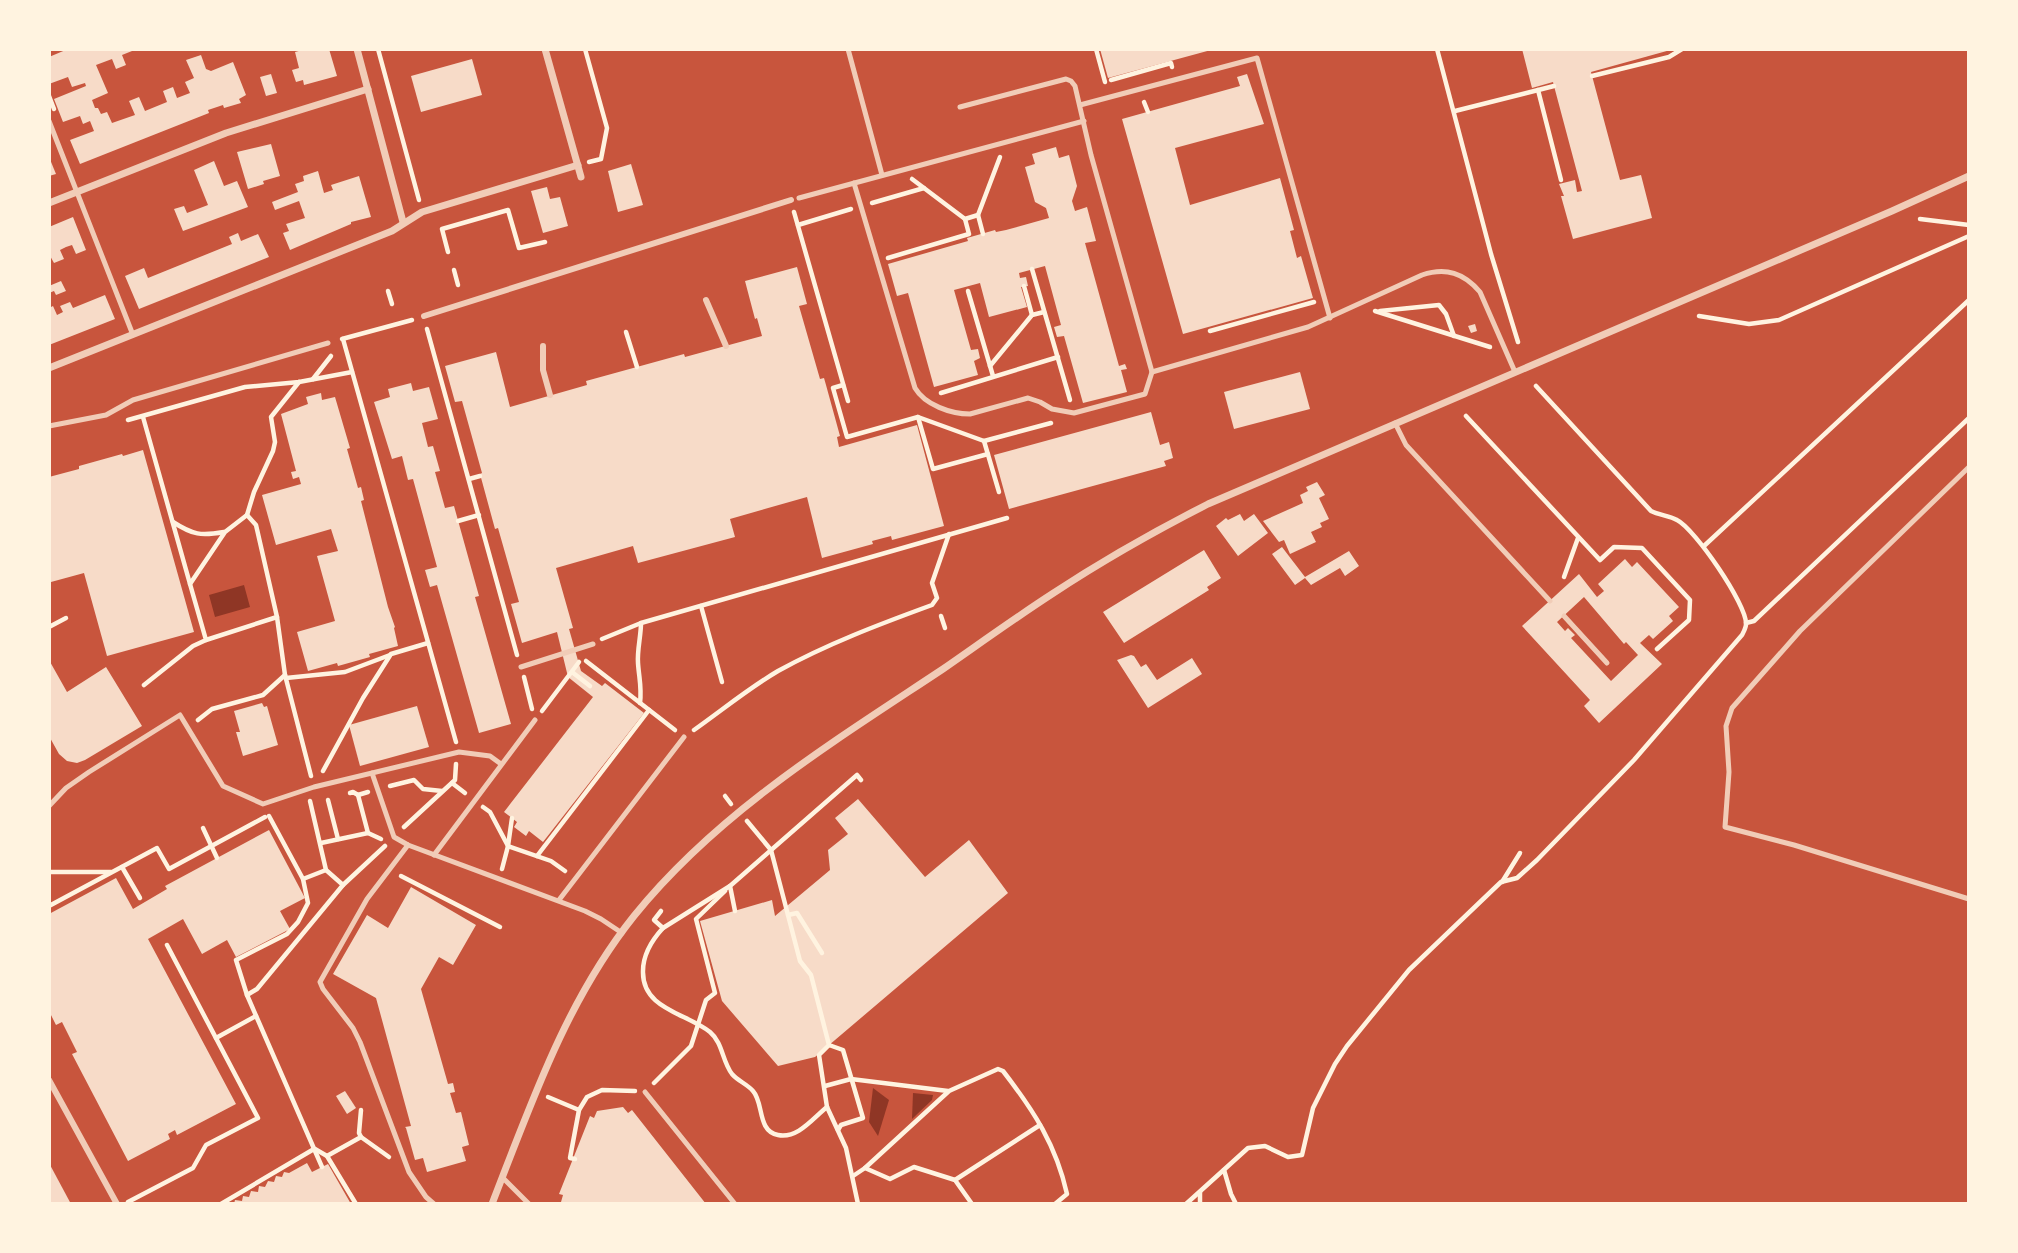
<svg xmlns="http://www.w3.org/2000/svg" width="2018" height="1253" font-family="'Public Sans',sans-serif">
  <rect width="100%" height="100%" fill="#c8553d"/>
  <g fill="#8f3625">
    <path d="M244,585L250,607L215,617L209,595Z"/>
    <path d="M873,1088L889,1100L878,1136L869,1122Z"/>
    <path d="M913,1093L933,1095L932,1100L912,1119Z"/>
  </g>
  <g fill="#f7dbc8" fill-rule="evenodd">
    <path d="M68,49H137L122,55L126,65L116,69L112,59L96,65L108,93L92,100L95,108H98L101,114L107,112L112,123L135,115L129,101L139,97L145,111L167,102L163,91L173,87L177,98L190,93L185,82L194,78L186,60L201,55L206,69L211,71L233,62L246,95L239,99L241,103L224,108L223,105L208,110L209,113L80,164L70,140L94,131L90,121L83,124L80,116L63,122L54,99L86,86L85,83L72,87L68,77L49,84V57Z"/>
    <path d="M306,49H329L337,76L304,85L303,80L296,82L292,70L299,68L295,52Z"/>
    <path d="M1100,49H1211V50L1108,78Z"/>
    <path d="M1522,49H1674L1591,72L1620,180L1641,175L1652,218L1573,239L1561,196H1564L1559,184L1575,180L1577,192L1582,191L1554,86L1553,82L1532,88Z"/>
    <path d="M472,59L482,95L421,112L411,76Z"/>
    <path d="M271,74L277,93L266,96L260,77Z"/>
    <path d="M1247,74L1264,124L1175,148L1190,205L1280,178L1294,230L1290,231L1297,258L1301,256L1313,298L1183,334L1122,119L1240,86L1237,77Z"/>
    <path d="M271,144L280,176L263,181L264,184L248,189L237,152Z"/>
    <path d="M1056,147L1059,158L1069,155L1077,186L1072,201L1075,211L1087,207L1096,241L1085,243L1119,366L1125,364L1127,369L1121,370L1127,392L1083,403L1064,336L1057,337L1054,327L1061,325L1045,266L1019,273L1020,278L1026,277L1028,286L1021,287L1027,307L989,317L980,283L954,290L971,350L978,349L980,358L974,361L978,375L934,387L908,293L897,296L888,264L968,241L967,238L995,230L996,232L1006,230L1049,218L1046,208L1035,202L1025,167L1035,164L1032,154Z"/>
    <path d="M49,157L56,174L49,176Z"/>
    <path d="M214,161L224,186L237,181L248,207L183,231L174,209L184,206L187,213L208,205L194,170Z"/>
    <path d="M631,164L643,205L618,212L608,171Z"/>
    <path d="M318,171L324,193L333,190L331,185L359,176L371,217L351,222V224L290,250L283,233L289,231L286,224L305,218L299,201L275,210L272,202L298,192L295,184L304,181L303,176Z"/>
    <path d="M547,187L550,199L560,197L568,226L543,233L531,191Z"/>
    <path d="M73,217L86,250L76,254L72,245L66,247L60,250L64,259L54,263L49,254V227Z"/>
    <path d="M238,233L241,241L258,234L269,257L139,309L125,276L144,268L148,278L232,244L229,237Z"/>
    <path d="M797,267L807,304L799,306L820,379L824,378L826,385L840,436L837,437L839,447L917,425L944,526L892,540L891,536L872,541L873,544L822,558L807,497L730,519L735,537L638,563L633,546L556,568L573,628L569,629L581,671L602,686L605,683L644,713L543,842L529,831L526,836L514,827L517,822L504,812L593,697L568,677L557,632L522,643L511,604L519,602L498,528L495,529L480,474L482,473L462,401L455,402L445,366L496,352L510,407L587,385L586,381L684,354L685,357L762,336L757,318L755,319L745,281Z"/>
    <path d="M61,281L66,291L56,295L54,291L49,293V286Z"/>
    <path d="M105,295L115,319L49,345V308L53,306L57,315L63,312L60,306L70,302L73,308Z"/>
    <path d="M1475,324L1477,331L1471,333L1468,326Z"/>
    <path d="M1300,372L1310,409L1234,429L1224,392Z"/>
    <path d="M411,383L413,391L429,387L438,419L422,423L428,447L433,446L440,471L435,472L445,508L454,506L479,596L475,597L511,724L479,733L437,585L430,587L425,570L437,567L413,479L408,480L402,456L392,459L374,402L390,397L388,389Z"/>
    <path d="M321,393L322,400L335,397L350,448L347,449L358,488L361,487L364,500L361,501L388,607L395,627L394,628L398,646L369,654L370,657L338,666L337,663L308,671L297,632L335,621L317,556L338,551L331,529L276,545L262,495L301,484L299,477L293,479L291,472L296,471L281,414L308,404L306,397Z"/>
    <path d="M1151,412L1160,445L1169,442L1173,458L1164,461L1166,466L1009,509L994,455Z"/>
    <path d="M143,450L194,632L107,656L84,573L51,582L49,575V477L79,469V466L122,454L123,456Z"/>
    <path d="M1317,482L1325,495L1319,498L1329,519L1320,523L1322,527L1311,532L1316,542L1290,554L1284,540L1279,542L1263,521L1303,503L1300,495L1308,491L1306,487Z"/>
    <path d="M1240,514L1244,521L1254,514L1268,533L1238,556L1216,526L1226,518L1228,520Z"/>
    <path d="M1282,547L1305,577L1349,551L1359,566L1345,576L1340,568L1311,585L1305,578L1295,585L1272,554Z"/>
    <path d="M1204,550L1221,578L1207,587L1209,590L1124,643L1103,612Z"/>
    <path d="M1625,559L1632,567L1637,562L1679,607L1669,616L1673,621L1653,639L1649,635L1640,643L1662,664L1599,723L1584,706L1590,700L1522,626L1579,574L1597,597L1604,591L1598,584ZM1584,597L1624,644L1626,642L1638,655L1611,681L1571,638L1575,635L1568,628L1565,631L1557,622Z"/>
    <path d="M1131,655L1134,656L1141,667L1146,664L1157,680L1192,658L1202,674L1148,708L1117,660Z"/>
    <path d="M49,660L67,692L106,667L142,726L85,760L77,763L67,761L59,754L49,736Z"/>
    <path d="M262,703L264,707L267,706L278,745L243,756L236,732H240L234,711Z"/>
    <path d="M417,706L429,747L360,766L349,725Z"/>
    <path d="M858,799L925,877L969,840L1008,893L815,1057L778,1066L722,1001L700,921L772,900L775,916L830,870L828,850L848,834L835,818Z"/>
    <path d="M269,830L305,898L280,911L290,929L236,957L227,940L202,954L183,919L148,939L236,1104L177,1135L175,1130L168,1134L170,1139L128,1161L72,1054L77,1052L62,1022L56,1025L49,1011V920L51,919L49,914L116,878L133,909L167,889L165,886Z"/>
    <path d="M411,887L476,925L453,965L439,957L421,989L448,1084L453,1083L455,1092L450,1093L456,1113L461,1112L469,1145L462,1147L466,1161L427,1172L423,1158L415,1160L406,1128L405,1127L411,1126L376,998L333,974L367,915L388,928Z"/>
    <path d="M345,1091L356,1108L347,1114L336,1096Z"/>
    <path d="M623,1107L628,1113L632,1110L706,1204H562L561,1202L563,1195L559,1194L590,1116L594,1118L597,1111Z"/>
    <path d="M49,1163L71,1204H49Z"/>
    <path d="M307,1163L312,1172L328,1164L351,1204H234L235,1200L242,1201L243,1196L249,1197L251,1191L258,1192L259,1186L265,1187L268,1181L274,1182L276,1176L282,1177L284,1172L289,1173Z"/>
  </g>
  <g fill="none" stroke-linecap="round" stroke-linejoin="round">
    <g stroke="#fff3e0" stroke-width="4.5">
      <path d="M378,49L419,200"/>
      <path d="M585,49L607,128L601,159L589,162"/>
      <path d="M1096,49L1105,82"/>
      <path d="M1437,49L1491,254L1518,342"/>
      <path d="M1592,76L1669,57L1682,49"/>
      <path d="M1111,80L1171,63L1172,67"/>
      <path d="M1538,90L1561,180"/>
      <path d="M49,96L54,109"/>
      <path d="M1144,102L1148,112"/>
      <path d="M1455,111L1554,86"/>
      <path d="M912,179L965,219L978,215L1000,157"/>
      <path d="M872,203L924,188"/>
      <path d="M794,212L848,401"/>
      <path d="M978,215L983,234"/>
      <path d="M1920,219L1969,225"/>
      <path d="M798,225L851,209"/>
      <path d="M448,252L442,229L508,210L519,248L545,242"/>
      <path d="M888,258L969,234L965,219"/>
      <path d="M1032,269L1070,400"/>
      <path d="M454,270L458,285"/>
      <path d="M1024,286L1032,315"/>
      <path d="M388,291L392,304"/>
      <path d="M968,291L993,376"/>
      <path d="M1375,311L1490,347"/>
      <path d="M1380,311L1439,305L1446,314L1454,336"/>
      <path d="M1699,316L1749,324L1779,320L1969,236"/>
      <path d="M427,329L517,655"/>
      <path d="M1210,331L1314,302"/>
      <path d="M626,332L637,367"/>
      <path d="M342,339L412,320"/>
      <path d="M343,339L456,742"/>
      <path d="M990,366L1032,315L1044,312"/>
      <path d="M313,379L331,356"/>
      <path d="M843,385L833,388L847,437L918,417L984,441L1051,423"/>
      <path d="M941,393L1058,357"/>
      <path d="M1466,416L1600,560L1614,547L1642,548L1690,600L1689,620L1657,649"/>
      <path d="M143,417L190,584"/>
      <path d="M918,417L933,469L988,454"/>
      <path d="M128,420L245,387L299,382L352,372"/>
      <path d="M984,441L999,492"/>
      <path d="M469,479L480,476"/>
      <path d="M458,521L479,515"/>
      <path d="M173,522C193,535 201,536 224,532"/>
      <path d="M1704,546L1969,300"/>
      <path d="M1564,577L1578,538"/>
      <path d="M701,606L722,682"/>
      <path d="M941,616L945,628"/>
      <path d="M277,617L285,675L311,776"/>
      <path d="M1746,623L1754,621L1969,418"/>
      <path d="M49,627L66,618"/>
      <path d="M602,639L641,623L1007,518"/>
      <path d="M206,640L277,617L256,525L247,515"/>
      <path d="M586,661L675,730"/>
      <path d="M572,672L590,686"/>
      <path d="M524,677L532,709"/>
      <path d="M286,678L345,672L390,655"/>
      <path d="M144,685L193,646L206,640L190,584L225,532L247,515L254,492L273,451L275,442L271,417L299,382"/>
      <path d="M640,703C642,688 639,678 638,663C637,650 641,636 641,623"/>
      <path d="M542,711L579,662"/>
      <path d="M198,720L212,709L263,695L285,675"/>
      <path d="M694,730C721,711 749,688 778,671C827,644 880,624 932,605L937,598L932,583L949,534"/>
      <path d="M323,771L363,698L391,654L428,643"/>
      <path d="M452,783L465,793"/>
      <path d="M390,786L414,780L423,789L442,791"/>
      <path d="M350,793L353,792L358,795L368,792"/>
      <path d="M358,795L368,833"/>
      <path d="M725,796L731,804"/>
      <path d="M328,800L338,839"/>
      <path d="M310,801L326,870L343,885"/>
      <path d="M483,807L490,812L508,846L551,861L565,871"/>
      <path d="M269,816L303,879L308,903L298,922L287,934L236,960L247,995L322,1167"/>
      <path d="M747,821L771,850L800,961L811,975L829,1045L819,1055L827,1107L846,1148L858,1204"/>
      <path d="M404,827L455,780L456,764"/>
      <path d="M203,828L217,858"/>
      <path d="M321,843L368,833L381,839"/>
      <path d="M537,856L649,710"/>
      <path d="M122,867L140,898"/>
      <path d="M502,869L508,846L512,818"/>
      <path d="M49,872H111"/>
      <path d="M401,876L500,927"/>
      <path d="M303,879L326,870"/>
      <path d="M1502,882L1520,853"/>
      <path d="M730,886L663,928C652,940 643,954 643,971C642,1009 686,1013 710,1032C723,1043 722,1061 732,1074C738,1081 747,1084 753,1091C764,1103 757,1131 778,1135C798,1139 813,1118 827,1107"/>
      <path d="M49,906L157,848L169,869L265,817"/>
      <path d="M661,911L654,920L663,928"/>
      <path d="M735,911L730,886L857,775L861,780"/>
      <path d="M788,915L797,913L822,953"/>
      <path d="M247,995L257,989L343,885L385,846"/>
      <path d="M216,1038L256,1016"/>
      <path d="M829,1045L843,1050L863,1118L841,1125L838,1130"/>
      <path d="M654,1083L691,1046L706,1000L715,993L696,919L725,891"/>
      <path d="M825,1086L851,1079L948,1091"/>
      <path d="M548,1097L579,1110"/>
      <path d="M361,1110L359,1133L361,1137L389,1157"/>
      <path d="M315,1149L327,1156L356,1204"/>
      <path d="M327,1156L361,1137"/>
      <path d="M575,1159L570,1158L579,1110L587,1097L602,1090L635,1091"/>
      <path d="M865,1168L890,1179L914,1167L955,1180L972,1204"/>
      <path d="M1224,1170L1231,1194L1236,1204"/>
      <path d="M853,1176L865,1168L949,1091L998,1069L1003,1071C1034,1111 1056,1145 1067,1194L1055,1204"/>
      <path d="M955,1180L1040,1125"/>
      <path d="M1200,1192V1204"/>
      <path d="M128,1202L193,1168L206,1145L258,1118L167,945"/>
      <path d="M221,1204L314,1149"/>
      <path d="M1186,1204L1248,1148L1265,1146L1288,1157L1302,1155L1313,1108L1335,1064L1347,1046L1409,970L1501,882L1517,878L1537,860L1634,760L1742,635C1744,631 1746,628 1746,624C1747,605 1695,529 1677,520C1670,516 1659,515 1651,511L1536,386"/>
    </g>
    <g stroke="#f1ccb7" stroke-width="5">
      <path d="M848,49L882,175"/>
      <path d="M1080,105L1257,58L1330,318"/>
      <path d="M49,121L133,335"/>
      <path d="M854,183L915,388C925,405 951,414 970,414L1028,398L1040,402L1052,409L1074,413L1145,394L1152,372L1091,155L1075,86L1071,81L1066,79L960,107"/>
      <path d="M799,198L1084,121"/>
      <path d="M1152,372L1308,327L1422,275C1446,267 1464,273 1480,292L1515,372"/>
      <path d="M1395,423L1406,445L1550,601"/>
      <path d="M49,426L106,415L133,400L328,343"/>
      <path d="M1969,467L1800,631L1732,708L1726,726L1729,772L1725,827L1794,845L1969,899"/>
      <path d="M1564,616L1607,663"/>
      <path d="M521,667L593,644"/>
      <path d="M372,773L394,837L408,845L585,911L601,919L622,933"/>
      <path d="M49,806L66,788L89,772L180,715L223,786L263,804L314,787L459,752L490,756L501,764"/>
      <path d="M408,845L367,899L320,982L323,989L353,1028L360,1042L409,1172L426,1197L434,1204"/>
      <path d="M434,855L535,720"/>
      <path d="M559,900L684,737"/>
      <path d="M645,1092L735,1204"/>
      <path d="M502,1177L529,1204"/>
    </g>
    <g stroke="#f1ccb7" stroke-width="6">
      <path d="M706,300L726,346"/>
      <path d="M424,316L791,200"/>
      <path d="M543,346V370L550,395"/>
      <path d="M49,1080L117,1204"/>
    </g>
    <g stroke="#f1ccb7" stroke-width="7">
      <path d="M357,49L403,222"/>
      <path d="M545,49L581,177"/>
      <path d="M49,203L226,133L368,89"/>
      <path d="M49,368L392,231L422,212L578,165"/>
      <path d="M492,1204C531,1104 566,1001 634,916C718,812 833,742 943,669C979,644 1015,618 1052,594C1102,561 1155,531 1208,504L1892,211L1969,176"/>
    </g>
  </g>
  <rect width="2018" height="1253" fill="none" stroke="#fff3e0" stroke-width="102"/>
</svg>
